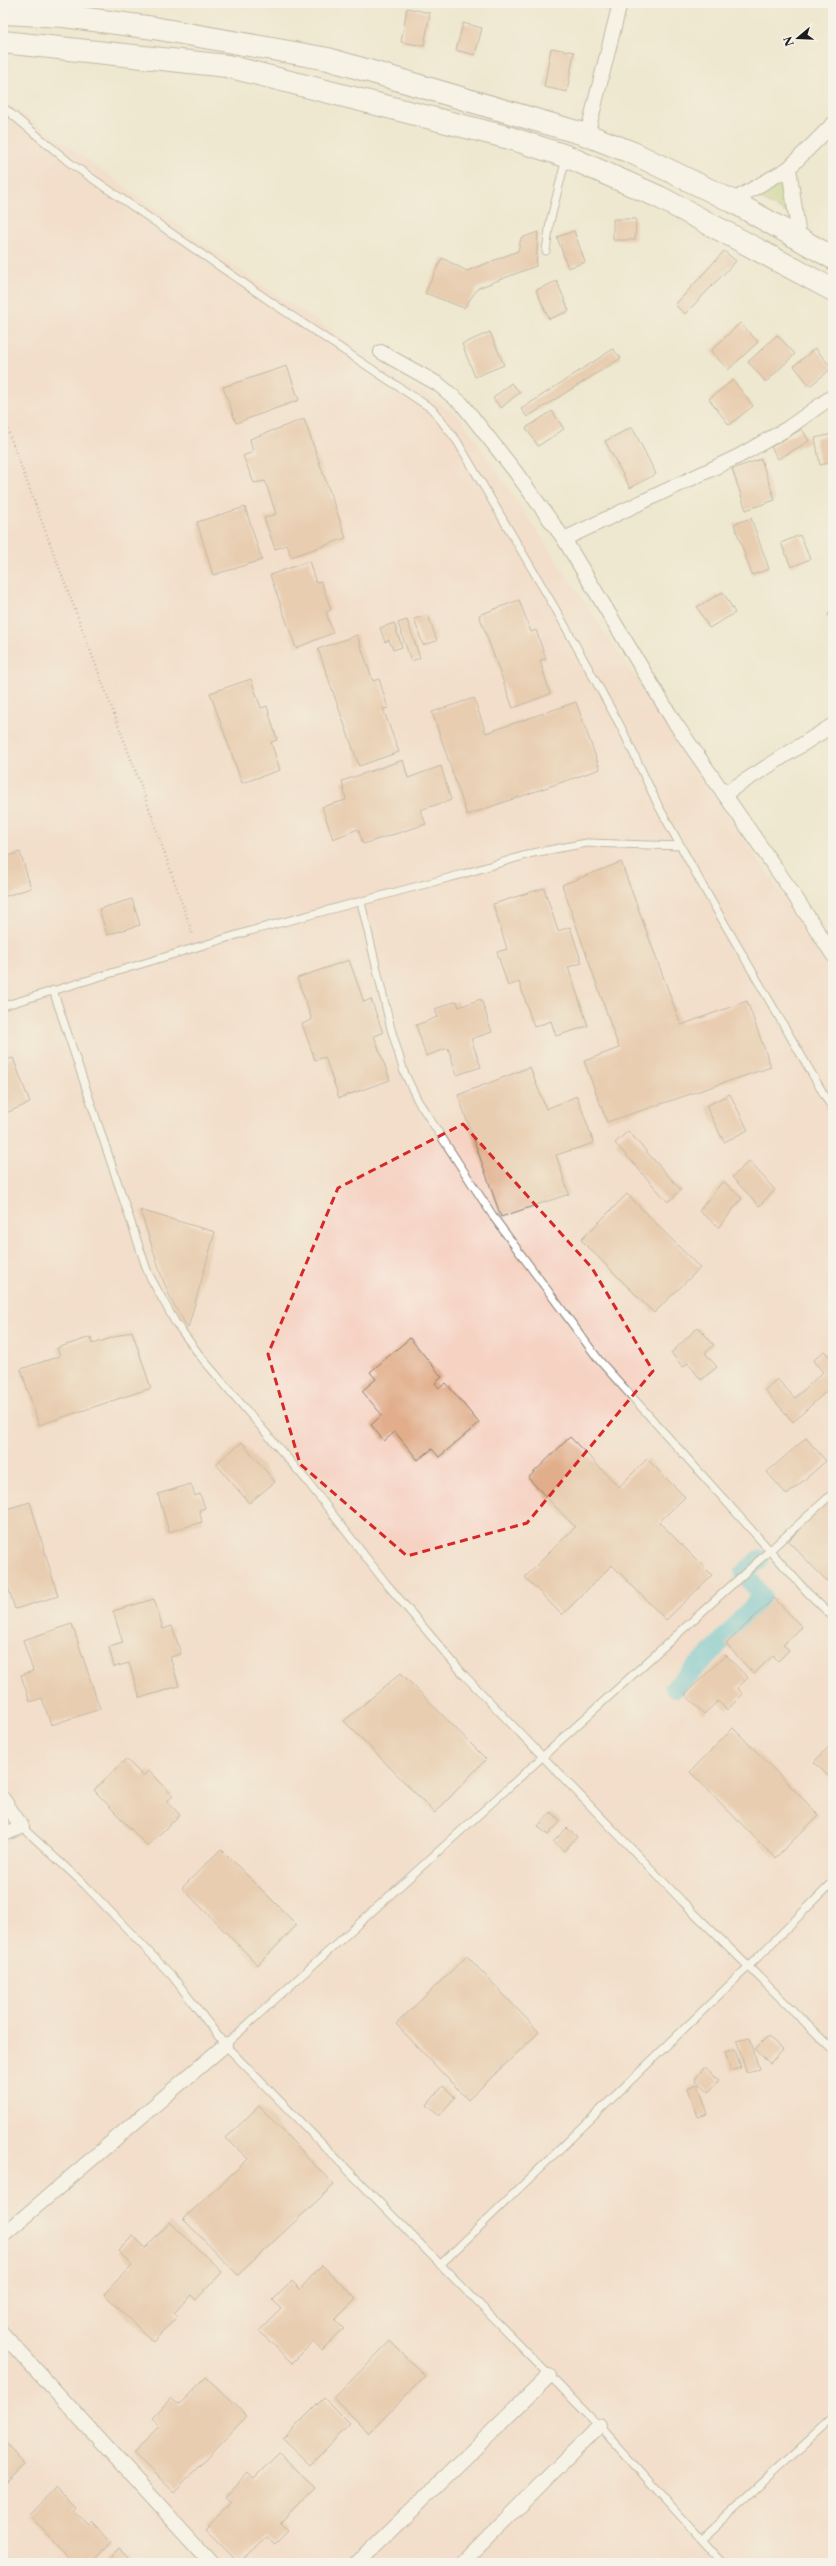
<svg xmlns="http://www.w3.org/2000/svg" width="836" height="2566" font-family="'Libre Caslon Text',serif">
  <rect width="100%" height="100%" fill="#f7f3e8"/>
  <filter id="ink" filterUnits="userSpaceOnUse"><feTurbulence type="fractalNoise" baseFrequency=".025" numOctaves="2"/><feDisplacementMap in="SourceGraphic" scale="8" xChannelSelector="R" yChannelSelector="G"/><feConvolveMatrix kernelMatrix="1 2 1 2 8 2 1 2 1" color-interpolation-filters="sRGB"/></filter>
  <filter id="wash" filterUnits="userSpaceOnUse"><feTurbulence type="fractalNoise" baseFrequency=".012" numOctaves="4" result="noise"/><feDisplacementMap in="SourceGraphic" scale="16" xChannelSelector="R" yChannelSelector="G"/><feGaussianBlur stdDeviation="0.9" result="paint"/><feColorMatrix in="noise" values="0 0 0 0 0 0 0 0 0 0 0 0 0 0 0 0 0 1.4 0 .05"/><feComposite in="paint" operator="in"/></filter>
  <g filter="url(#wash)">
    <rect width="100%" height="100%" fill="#efe8d0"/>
    <path fill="#f6d2c3" d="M3,99L252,278L460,417L833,971V2563H3Z"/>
    <path fill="#b3cd73" stroke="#687448" d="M789,173V214L755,196L774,186Z"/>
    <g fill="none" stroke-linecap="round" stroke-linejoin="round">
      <path stroke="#58c1d5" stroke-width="19" d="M674,1688L712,1652L762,1596L744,1573L760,1559"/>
    </g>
    <g id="blocks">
      <g fill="#e1ad8b">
        <path d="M283,3H295L284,7Z"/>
        <path d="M590,3H616L615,9Z"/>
        <path d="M407,8L430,13L424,46L401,42Z"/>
        <path d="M463,23L482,28L475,55L456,50Z"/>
        <path d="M551,48L574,52L567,92L544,87Z"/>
        <path d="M613,219H636L635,240H613Z"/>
        <path d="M574,231L585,262L568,268L557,237Z"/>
        <path d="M538,232L536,266L478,288L464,308L425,293L442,258L467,271L518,251L521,238Z"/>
        <path d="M724,251L736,261L685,314L675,305Z"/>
        <path d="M557,281L569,311L549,319L536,290Z"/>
        <path d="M740,323L758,342L728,370L711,351Z"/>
        <path d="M490,332L504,365L475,377L462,344Z"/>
        <path d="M777,335L795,354L766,382L748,362Z"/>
        <path d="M815,348L832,368L810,386L794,366Z"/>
        <path d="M613,349L621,358L527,417L521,409Z"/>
        <path d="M287,366L299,400L236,423L223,387Z"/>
        <path d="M733,380L753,406L729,425L709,399Z"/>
        <path d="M511,383L520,392L501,408L493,398Z"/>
        <path d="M552,411L564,429L538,446L526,428Z"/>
        <path d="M304,419L346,538L291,557L287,545L275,549L264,518L276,514L265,481L254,483L243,456L253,452L250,439Z"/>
        <path d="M632,427L656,474L630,488L605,441Z"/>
        <path d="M802,429L809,441L778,459L771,447Z"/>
        <path d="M833,434V462L820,465L815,438Z"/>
        <path d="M761,459L775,500L746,510L732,469Z"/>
        <path d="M245,507L262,560L213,575L197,522Z"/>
        <path d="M751,518L769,569L752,575L734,524Z"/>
        <path d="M800,535L810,559L791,567L781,543Z"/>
        <path d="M309,561L316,583L321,581L331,610L326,612L333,633L296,648L270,575Z"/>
        <path d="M723,592L735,613L709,628L697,607Z"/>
        <path d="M519,600L531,632L536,630L546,659L540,660L550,694L513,708L479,615Z"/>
        <path d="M833,611V625L828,614Z"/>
        <path d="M428,615L437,641L423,645L414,619Z"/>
        <path d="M407,620L420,658L411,661L398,623Z"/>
        <path d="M394,623L402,647L393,650L389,640L385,642L380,628Z"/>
        <path d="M357,635L373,681L379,679L388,708L383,709L399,752L359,766L318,649Z"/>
        <path d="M251,679L261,708L267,706L277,740L271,742L280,770L242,783L210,693Z"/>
        <path d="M474,698L486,733L576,702L600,769L467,815L432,712Z"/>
        <path d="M403,760L408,778L441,766L451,800L420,810L426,824L363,844L358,829L333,839L322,807L346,800L342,781Z"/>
        <path d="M20,852L31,888L3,897V858Z"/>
        <path d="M621,862L681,1025L747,1001L771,1067L607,1122L584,1061L619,1048L562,885Z"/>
        <path d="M544,888L558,931L570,927L582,963L568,967L588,1026L556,1036L551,1021L534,1027L519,982L508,986L497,952L507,949L493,904Z"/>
        <path d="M132,899L140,925L107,935L99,909Z"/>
        <path d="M349,960L364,1002L371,999L383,1033L374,1036L390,1080L339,1098L325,1057L315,1060L302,1024L312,1020L297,978Z"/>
        <path d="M481,999L492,1032L471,1039L481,1067L457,1075L448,1048L426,1056L416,1025L438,1017L435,1009L457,1001L459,1007Z"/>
        <path d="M13,1058L30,1103L3,1114V1061Z"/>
        <path d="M530,1067L546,1109L577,1096L594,1143L556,1155L569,1194L501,1217L458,1095Z"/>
        <path d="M730,1094L748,1130L724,1142L706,1106Z"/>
        <path d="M628,1131L681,1190L668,1202L615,1143Z"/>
        <path d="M749,1161L775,1190L759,1206L732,1177Z"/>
        <path d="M723,1181L742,1198L719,1227L699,1211Z"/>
        <path d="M627,1194L700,1268L654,1313L581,1240Z"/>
        <path d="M140,1210L215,1232L188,1328L172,1302L162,1277Z"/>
        <path d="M698,1327L714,1345L705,1353L717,1367L701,1380L688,1363L683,1367L671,1353Z"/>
        <path d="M132,1331L151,1388L39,1425L21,1369L60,1356L57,1348L91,1337L93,1344Z"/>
        <path d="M410,1338L442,1377L435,1383L439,1388L446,1383L479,1423L439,1457L432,1449L418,1460L395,1432L384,1441L371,1425L382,1415L362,1391L376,1379L370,1372Z"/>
        <path d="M824,1351L833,1360V1385L793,1422L765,1390L777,1379L795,1398L823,1372L813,1361Z"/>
        <path d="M570,1437L619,1487L647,1459L685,1497L659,1522L712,1575L666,1620L612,1565L562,1615L525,1577L575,1527L528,1478Z"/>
        <path d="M806,1438L826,1461L787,1495L767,1472Z"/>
        <path d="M242,1442L275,1482L249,1503L216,1464Z"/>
        <path d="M191,1484L195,1496L200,1494L205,1508L199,1510L202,1522L169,1532L158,1494Z"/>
        <path d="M833,1496V1575L827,1581L788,1541Z"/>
        <path d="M30,1502L58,1596L15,1609L3,1571V1510Z"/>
        <path d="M774,1598L802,1627L783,1645L789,1650L778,1661L773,1655L754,1674L726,1644Z"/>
        <path d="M154,1599L163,1629L172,1626L181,1654L170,1657L179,1686L140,1698L129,1663L114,1667L109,1647L123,1643L113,1611Z"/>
        <path d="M72,1624L100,1709L51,1725L42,1698L30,1702L21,1675L33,1671L23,1640Z"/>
        <path d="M726,1655L748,1678L737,1688L743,1694L727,1710L718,1701L704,1714L685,1694Z"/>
        <path d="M401,1673L486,1759L435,1813L344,1721Z"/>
        <path d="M733,1728L819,1815L775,1858L690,1772Z"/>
        <path d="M833,1742V1781L814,1762Z"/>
        <path d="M126,1759L143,1776L149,1770L173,1796L167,1801L180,1815L147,1846L94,1790Z"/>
        <path d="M551,1812L561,1821L548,1835L538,1826Z"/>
        <path d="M567,1828L577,1837L564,1851L553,1842Z"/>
        <path d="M221,1849L297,1925L258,1965L182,1888Z"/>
        <path d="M467,1956L539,2032L468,2100L396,2024Z"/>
        <path d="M768,2036L783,2050L770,2064L755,2049Z"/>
        <path d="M750,2038L759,2069L746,2072L737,2041Z"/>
        <path d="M735,2049L741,2068L731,2071L725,2052Z"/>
        <path d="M705,2067L719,2080L709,2092L695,2079Z"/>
        <path d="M698,2084L708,2114L698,2117L688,2088Z"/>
        <path d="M443,2086L455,2097L439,2116L427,2105Z"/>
        <path d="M259,2106L334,2185L238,2275L183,2219L248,2159L226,2138Z"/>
        <path d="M170,2222L222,2272L196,2300L191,2295L174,2313L178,2316L153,2342L104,2294L132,2265L118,2251L133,2236L146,2248Z"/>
        <path d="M322,2265L356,2299L335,2320L344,2329L322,2351L313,2342L292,2363L259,2331L281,2309L273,2300L292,2281L300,2289Z"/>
        <path d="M390,2341L425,2376L369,2433L334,2398Z"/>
        <path d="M206,2377L247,2416L174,2492L133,2453L159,2426L152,2418L171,2398L179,2405Z"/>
        <path d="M324,2398L350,2424L310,2465L283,2439Z"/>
        <path d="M3,2440L25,2464L3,2485Z"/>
        <path d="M279,2453L315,2487L280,2524L288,2531L275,2544L267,2537L239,2563L205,2529L231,2502L225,2497L248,2472L254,2478Z"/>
        <path d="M56,2487L75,2506L72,2509L90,2526L93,2523L112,2543L93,2563H76L29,2515Z"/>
        <path d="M120,2549L134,2563H106Z"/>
      </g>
    </g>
  </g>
  <g filter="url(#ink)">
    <use href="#blocks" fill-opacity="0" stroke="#868276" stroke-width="1"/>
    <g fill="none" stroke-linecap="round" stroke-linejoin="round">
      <defs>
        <g id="lane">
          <path d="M3,107L70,163L274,304L432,409L457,441L559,615L621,727L659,807L705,890L833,1110"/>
          <path d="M546,251L550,222L566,158"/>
          <path d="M361,902L391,1029L404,1072L418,1101L495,1219L599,1360L809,1594L833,1617"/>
          <path d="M53,990L148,1273L175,1322L201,1357L307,1481L385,1582L465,1676L682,1901L833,2050"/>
          <path d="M3,1006L250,931L463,874L533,853L587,843L681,846"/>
          <path d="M22,1827L85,1885L173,1977L225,2045L599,2426L723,2563"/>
          <path d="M225,2045L833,1493"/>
          <path d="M440,2265L749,1966L833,1882"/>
          <path d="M701,2539L833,2418"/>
        </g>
        <g id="street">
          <path d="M587,135L620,3"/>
          <path d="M789,168L799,237"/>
          <path d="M732,201L789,168L833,124"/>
          <path d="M381,352L438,384L462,404L514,470L564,539L673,720L790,889L833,955"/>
          <path d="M564,539L739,456L788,428L833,396"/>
          <path d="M724,794L833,725"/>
          <path d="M3,1799L22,1827L3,1834"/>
          <path d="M3,2235L225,2045"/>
          <path d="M3,2334L212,2563"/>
          <path d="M357,2563L549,2376"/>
          <path d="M462,2563L599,2426"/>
        </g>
        <g id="highway">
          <path d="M3,13L64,16L154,28L328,59L587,135L633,153L732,201L833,258"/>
          <path d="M3,42L227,66L510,138L566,156L659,197L833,290"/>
        </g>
      </defs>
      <use href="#lane" stroke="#868276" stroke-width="9"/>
      <use href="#street" stroke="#868276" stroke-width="16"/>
      <use href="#highway" stroke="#868276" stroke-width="24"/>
      <path stroke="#868276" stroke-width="2.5" stroke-dasharray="1 3" stroke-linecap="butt" d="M3,418L143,791L193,935"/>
      <use href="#lane" stroke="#fff" stroke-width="7"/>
      <use href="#street" stroke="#fff" stroke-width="14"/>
      <use href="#highway" stroke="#fff" stroke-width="22"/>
    </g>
  </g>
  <path d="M0 0H836V2566H0ZM463,1124L592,1268L653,1371L527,1523L407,1556L300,1464L268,1354L338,1188Z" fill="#efe8d0" fill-opacity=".55" fill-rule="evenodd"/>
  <path fill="none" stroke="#d62828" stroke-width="3" stroke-dasharray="8 5" stroke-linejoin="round" d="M463,1124L592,1268L653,1371L527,1523L407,1556L300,1464L268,1354L338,1188Z"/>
  <rect width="836" height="2566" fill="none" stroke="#f7f3e8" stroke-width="16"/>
  <g transform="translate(798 38) rotate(251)" stroke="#f7f3e8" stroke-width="3" paint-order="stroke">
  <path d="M0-3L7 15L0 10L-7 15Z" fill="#1c1c1c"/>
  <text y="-6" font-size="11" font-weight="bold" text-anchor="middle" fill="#1c1c1c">N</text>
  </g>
</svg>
